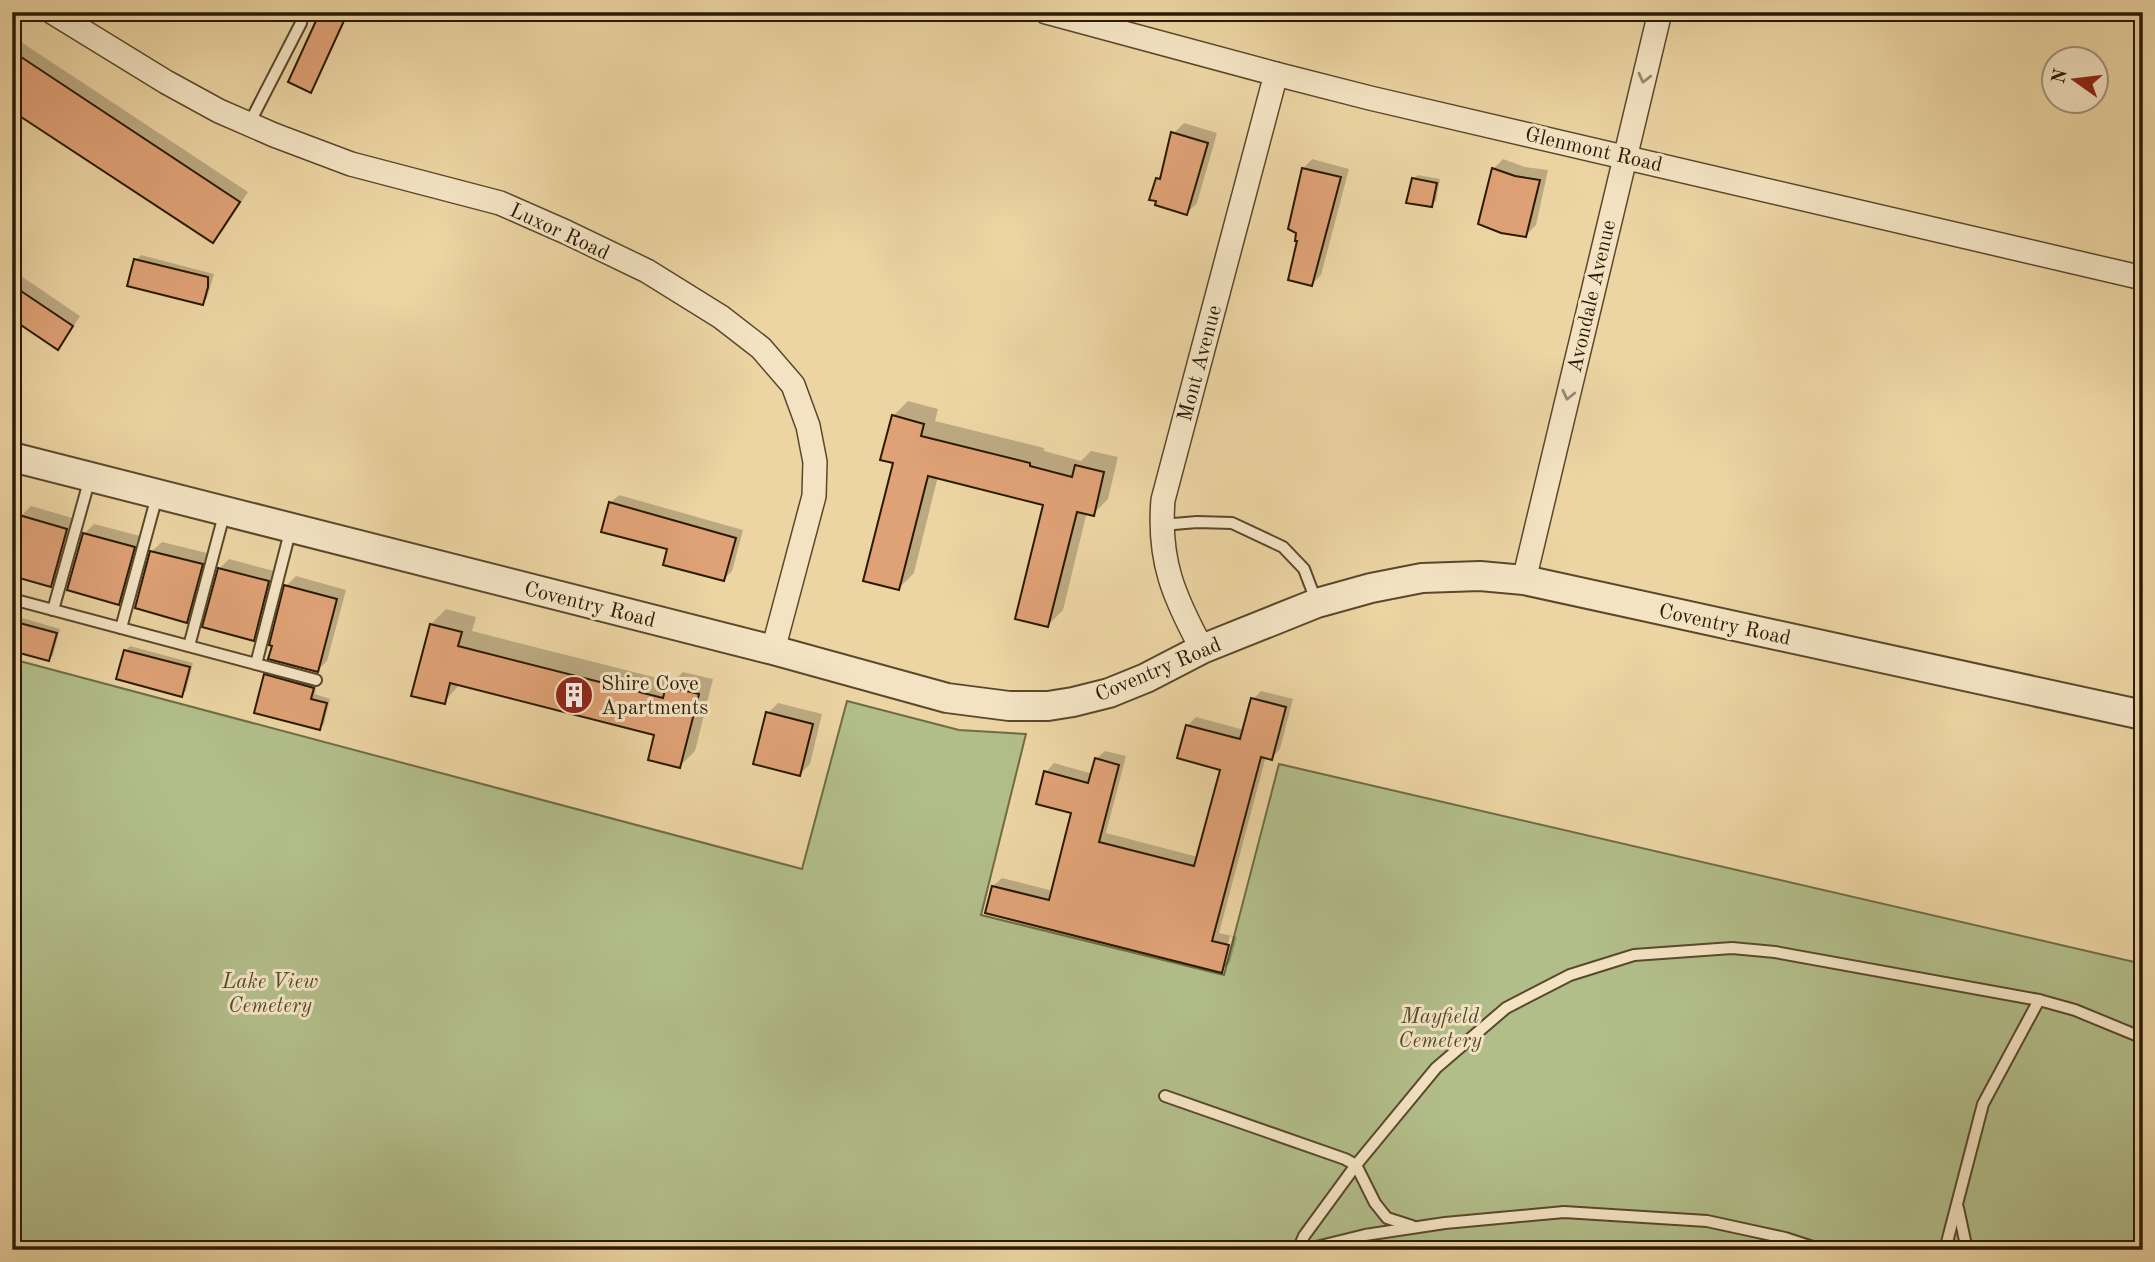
<svg xmlns="http://www.w3.org/2000/svg" width="2155" height="1262" font-family="'Old Standard TT',serif">
  <rect width="100%" height="100%" fill="#ecd4a3"/>
  <filter id="stains"><feTurbulence type="fractalNoise" baseFrequency=".00286" numOctaves="4"/><feColorMatrix values="0 0 0 0 .2 0 0 0 0 .09 0 0 0 0 .02 0 0 0 .5 -.17"/></filter>
  <radialGradient id="worn" r=".72"><stop offset=".6" stop-color="#630" stop-opacity="0"/><stop offset="1" stop-color="#630" stop-opacity=".3"/></radialGradient>
  <path fill="#b2be8a" stroke="#6e6c46" stroke-width="2" d="M12,659L802,869L847,701L959,730L1026,734L981,915L1224,975L1279,764L2143,964V1250H12Z"/>
  <g fill="#0003" fill-rule="evenodd">
    <path d="M322,12H349L315,86L311,91Z"/>
    <path d="M12,36L248,192L222,232L212,241L16,111L12,116Z"/>
    <path d="M1184,123L1217,133L1197,203L1187,213L1158,200L1157,179L1163,173L1174,133Z"/>
    <path d="M1312,159L1349,169L1321,275L1312,284L1299,240L1302,170Z"/>
    <path d="M1503,159L1525,167L1548,170L1536,225L1526,235L1493,169Z"/>
    <path d="M1418,175L1440,179L1436,201L1431,205L1413,179Z"/>
    <path d="M141,255L214,274L207,298L203,303L136,260Z"/>
    <path d="M12,270L80,316L66,338L57,347L12,317Z"/>
    <path d="M908,401L938,409L935,421L1044,448V451L1081,461L1091,451L1118,457L1108,499L1093,514L1087,512L1063,610L1048,625L1045,504L938,476L914,573L899,588L893,416Z"/>
    <path d="M619,495L743,530L732,571L724,579L669,548L610,503Z"/>
    <path d="M31,506L76,519L61,575L51,585L21,516Z"/>
    <path d="M94,524L144,537L129,593L119,603L84,534Z"/>
    <path d="M162,542L211,554L196,611L187,621L152,551Z"/>
    <path d="M229,559L278,572L263,629L253,639L219,569Z"/>
    <path d="M296,576L346,590L327,661L318,670L286,586Z"/>
    <path d="M446,609L476,617L472,631L673,682L683,672L713,679L695,751L680,766L657,734L460,684L444,702L431,624Z"/>
    <path d="M12,615L60,629L53,655L48,659L12,649Z"/>
    <path d="M130,646L193,663L186,691L181,695L125,651Z"/>
    <path d="M270,671L317,683L315,694L330,699L324,724L320,728L266,675Z"/>
    <path d="M1261,691L1293,699L1280,749L1272,758L1266,756L1219,933L1237,937L1230,962L1221,971L993,886L1002,878L1053,891L1073,812L1046,772L1054,763L1093,774L1096,759L1105,751L1126,756L1106,833L1198,857L1222,768L1180,757L1188,725L1196,717L1244,730L1253,699ZM1230,936L1233,937L1226,963H1223Z"/>
    <path d="M778,703L822,714L810,764L800,774L768,713Z"/>
  </g>
  <g fill="#dfa176" stroke="#2a1a03" stroke-width="2">
    <path d="M320,12H348L311,93L288,82Z"/>
    <path d="M12,51L240,202L213,243L12,111Z"/>
    <path d="M1171,132L1208,143L1187,215L1155,205L1156,201L1149,200L1156,178L1160,179Z"/>
    <path d="M1302,168L1341,177L1312,286L1288,280L1297,241H1295L1296,233L1288,229Z"/>
    <path d="M1492,168L1515,176L1540,180L1526,237L1501,233L1478,224Z"/>
    <path d="M1412,178L1437,183L1432,207L1406,203Z"/>
    <path d="M134,259L208,277V287L203,305L127,286Z"/>
    <path d="M12,285L73,326L58,350L12,319Z"/>
    <path d="M892,415L924,424L921,436L1030,463V466L1072,477L1075,465L1104,472L1094,516L1077,512L1048,627L1015,619L1043,505L928,476L899,590L863,581L893,463L880,460Z"/>
    <path d="M609,502L736,538L724,581L663,565L667,549L601,532Z"/>
    <path d="M19,515L67,529L51,587L12,576V541Z"/>
    <path d="M83,533L135,547L119,605L67,590Z"/>
    <path d="M150,551L203,564L187,623L135,608Z"/>
    <path d="M218,568L269,581L254,641L202,627Z"/>
    <path d="M284,585L337,599L318,672L268,659L272,646L269,645Z"/>
    <path d="M12,621L57,633L49,661L12,651Z"/>
    <path d="M430,624L462,632L458,646L663,698L666,686L699,694L680,768L648,760L654,735L450,683L445,704L411,696Z"/>
    <path d="M124,650L190,667L182,697L116,679Z"/>
    <path d="M264,674L314,688L311,699L327,703L320,730L254,713Z"/>
    <path d="M1251,698L1286,707L1272,760L1261,757L1212,941L1229,945L1222,973L985,913L992,886L1049,900L1071,813L1036,804L1044,771L1088,783L1095,758L1119,765L1099,842L1194,866L1220,770L1177,758L1186,725L1240,739Z"/>
    <path d="M766,712L813,724L800,776L753,764Z"/>
  </g>
  <g fill="none" stroke-linecap="round" stroke-linejoin="round">
    <defs>
      <g id="service">
        <path d="M249,124L301,23L303,12"/>
        <path d="M1162,525L1197,522L1232,523L1283,547L1304,569L1317,603"/>
        <path d="M12,599L316,680"/>
        <path d="M53,610L90,478"/>
        <path d="M121,628L157,496"/>
        <path d="M189,646L225,511"/>
        <path d="M256,664L291,528"/>
        <path d="M1165,1096L1345,1159L1356,1165L1375,1203L1387,1218L1412,1226"/>
        <path d="M1958,1208L1967,1250"/>
        <path d="M1298,1250L1304,1236L1356,1165L1436,1068L1506,1008L1570,975L1634,955L1732,948L1775,952L2039,1000L2075,1010L2143,1038"/>
        <path d="M1304,1250L1365,1235L1445,1223L1564,1212L1707,1221L1785,1238L1822,1250"/>
        <path d="M1945,1250L1983,1104L2039,1000"/>
      </g>
      <g id="minor">
        <path d="M52,12L166,82L219,111L274,135L351,164L500,203L566,232L647,271L721,317L761,348L793,385L808,426L815,462L814,496L773,650"/>
        <path d="M1046,12L1276,74L1370,98L2143,278"/>
        <path d="M1524,580L1660,12"/>
        <path d="M1202,649C1174,597 1158,561 1163,500L1276,74"/>
      </g>
      <path id="tertiary" d="M12,457L773,650L947,698L1009,706H1048L1073,702L1109,693L1146,678L1202,649L1317,603L1371,588L1422,578L1480,576L1524,580L2143,715"/>
    </defs>
    <use href="#service" stroke="#5a482b" stroke-width="14"/>
    <use href="#minor" stroke="#5a482b" stroke-width="26"/>
    <use href="#tertiary" stroke="#5a482b" stroke-width="32"/>
    <use href="#service" stroke="#f3e3c3" stroke-width="10"/>
    <use href="#minor" stroke="#f3e3c3" stroke-width="23"/>
    <use href="#tertiary" stroke="#f3e3c3" stroke-width="28"/>
  </g>
  <defs><path id="oneway-chevron" d="M-2-3.5L2.5 0L-2 3.5" fill="none" stroke-width="1.6" stroke-linecap="round" stroke-linejoin="round" transform="scale(1.75)"/></defs>
  <g stroke="#99896d">
    <use href="#oneway-chevron" transform="translate(1644 78) rotate(104)"/>
    <use href="#oneway-chevron" transform="translate(1568 395) rotate(103)"/>
  </g>
  <defs>
    <symbol id="building-disc" viewBox="-11 -11 22 22"><circle r="9.5" fill="#8f2418" stroke="#f3e3c3"/><path d="M-4-6H4V6H1V3H-1V6H-4ZM-2.5-4.3h1.7v1.8h-1.7ZM.8-4.3h1.7v1.8H.8ZM-2.5-1h1.7V.8h-1.7ZM.8-1h1.7V.8H.8Z" fill="#fff"/></symbol>
  </defs>
  <g fill-rule="evenodd">
    <use href="#building-disc" x="552" y="673" width="44" height="44"/>
  </g>
  <g text-anchor="middle" stroke-width="6" stroke-linejoin="round" paint-order="stroke">
    <g font-size="21" fill="#2a1a03" stroke="#f3e3c3">
      <text transform="translate(1594 149) rotate(13)" y="7">Glenmont Road</text>
      <text transform="translate(560 231) rotate(25)" y="7">Luxor Road</text>
      <text transform="translate(1591 296) rotate(-77)" y="7">Avondale Avenue</text>
      <text transform="translate(1199 363) rotate(-75)" y="7">Mont Avenue</text>
      <text transform="translate(590 604) rotate(14)" y="7">Coventry Road</text>
      <text transform="translate(1725 624) rotate(12)" y="7">Coventry Road</text>
      <text transform="translate(1158 669) rotate(-23)" y="7">Coventry Road</text>
    </g>
    <g font-size="21" fill="#2a1a03" stroke="#f3e3c3" text-anchor="start">
      <text x="601" y="690">Shire Cove<tspan x="601" dy="24">Apartments</tspan></text>
    </g>
    <g font-size="21" font-style="italic" fill="#534b2c" stroke="#f3e3c3">
      <text x="270" y="988">Lake View<tspan x="270" dy="24">Cemetery</tspan></text>
      <text x="1440" y="1023">Mayfield<tspan x="1440" dy="24">Cemetery</tspan></text>
    </g>
  </g>
  <rect width="2155" height="1262" fill="none" stroke="#ecd4a3" stroke-width="42"/>
  <rect x="14" y="14" width="2127" height="1234" fill="none" stroke="#2a1a03" stroke-width="3.5"/>
  <rect x="21" y="21" width="2113" height="1220" fill="none" stroke="#2a1a03" stroke-width="2"/>
  <g transform="translate(2075 80) rotate(284)"><circle r="33" fill="#f3e3c3" stroke="#a39376" stroke-width="2"/>
  <path d="M0-5L12 26L0 18L-12 26Z" fill="#8f2418"/>
  <text y="-10" font-size="19" font-weight="bold" text-anchor="middle" fill="#2a1a03">N</text>
  </g>
  <rect width="100%" height="100%" filter="url(#stains)"/>
  <rect width="100%" height="100%" fill="url(#worn)"/>
</svg>
